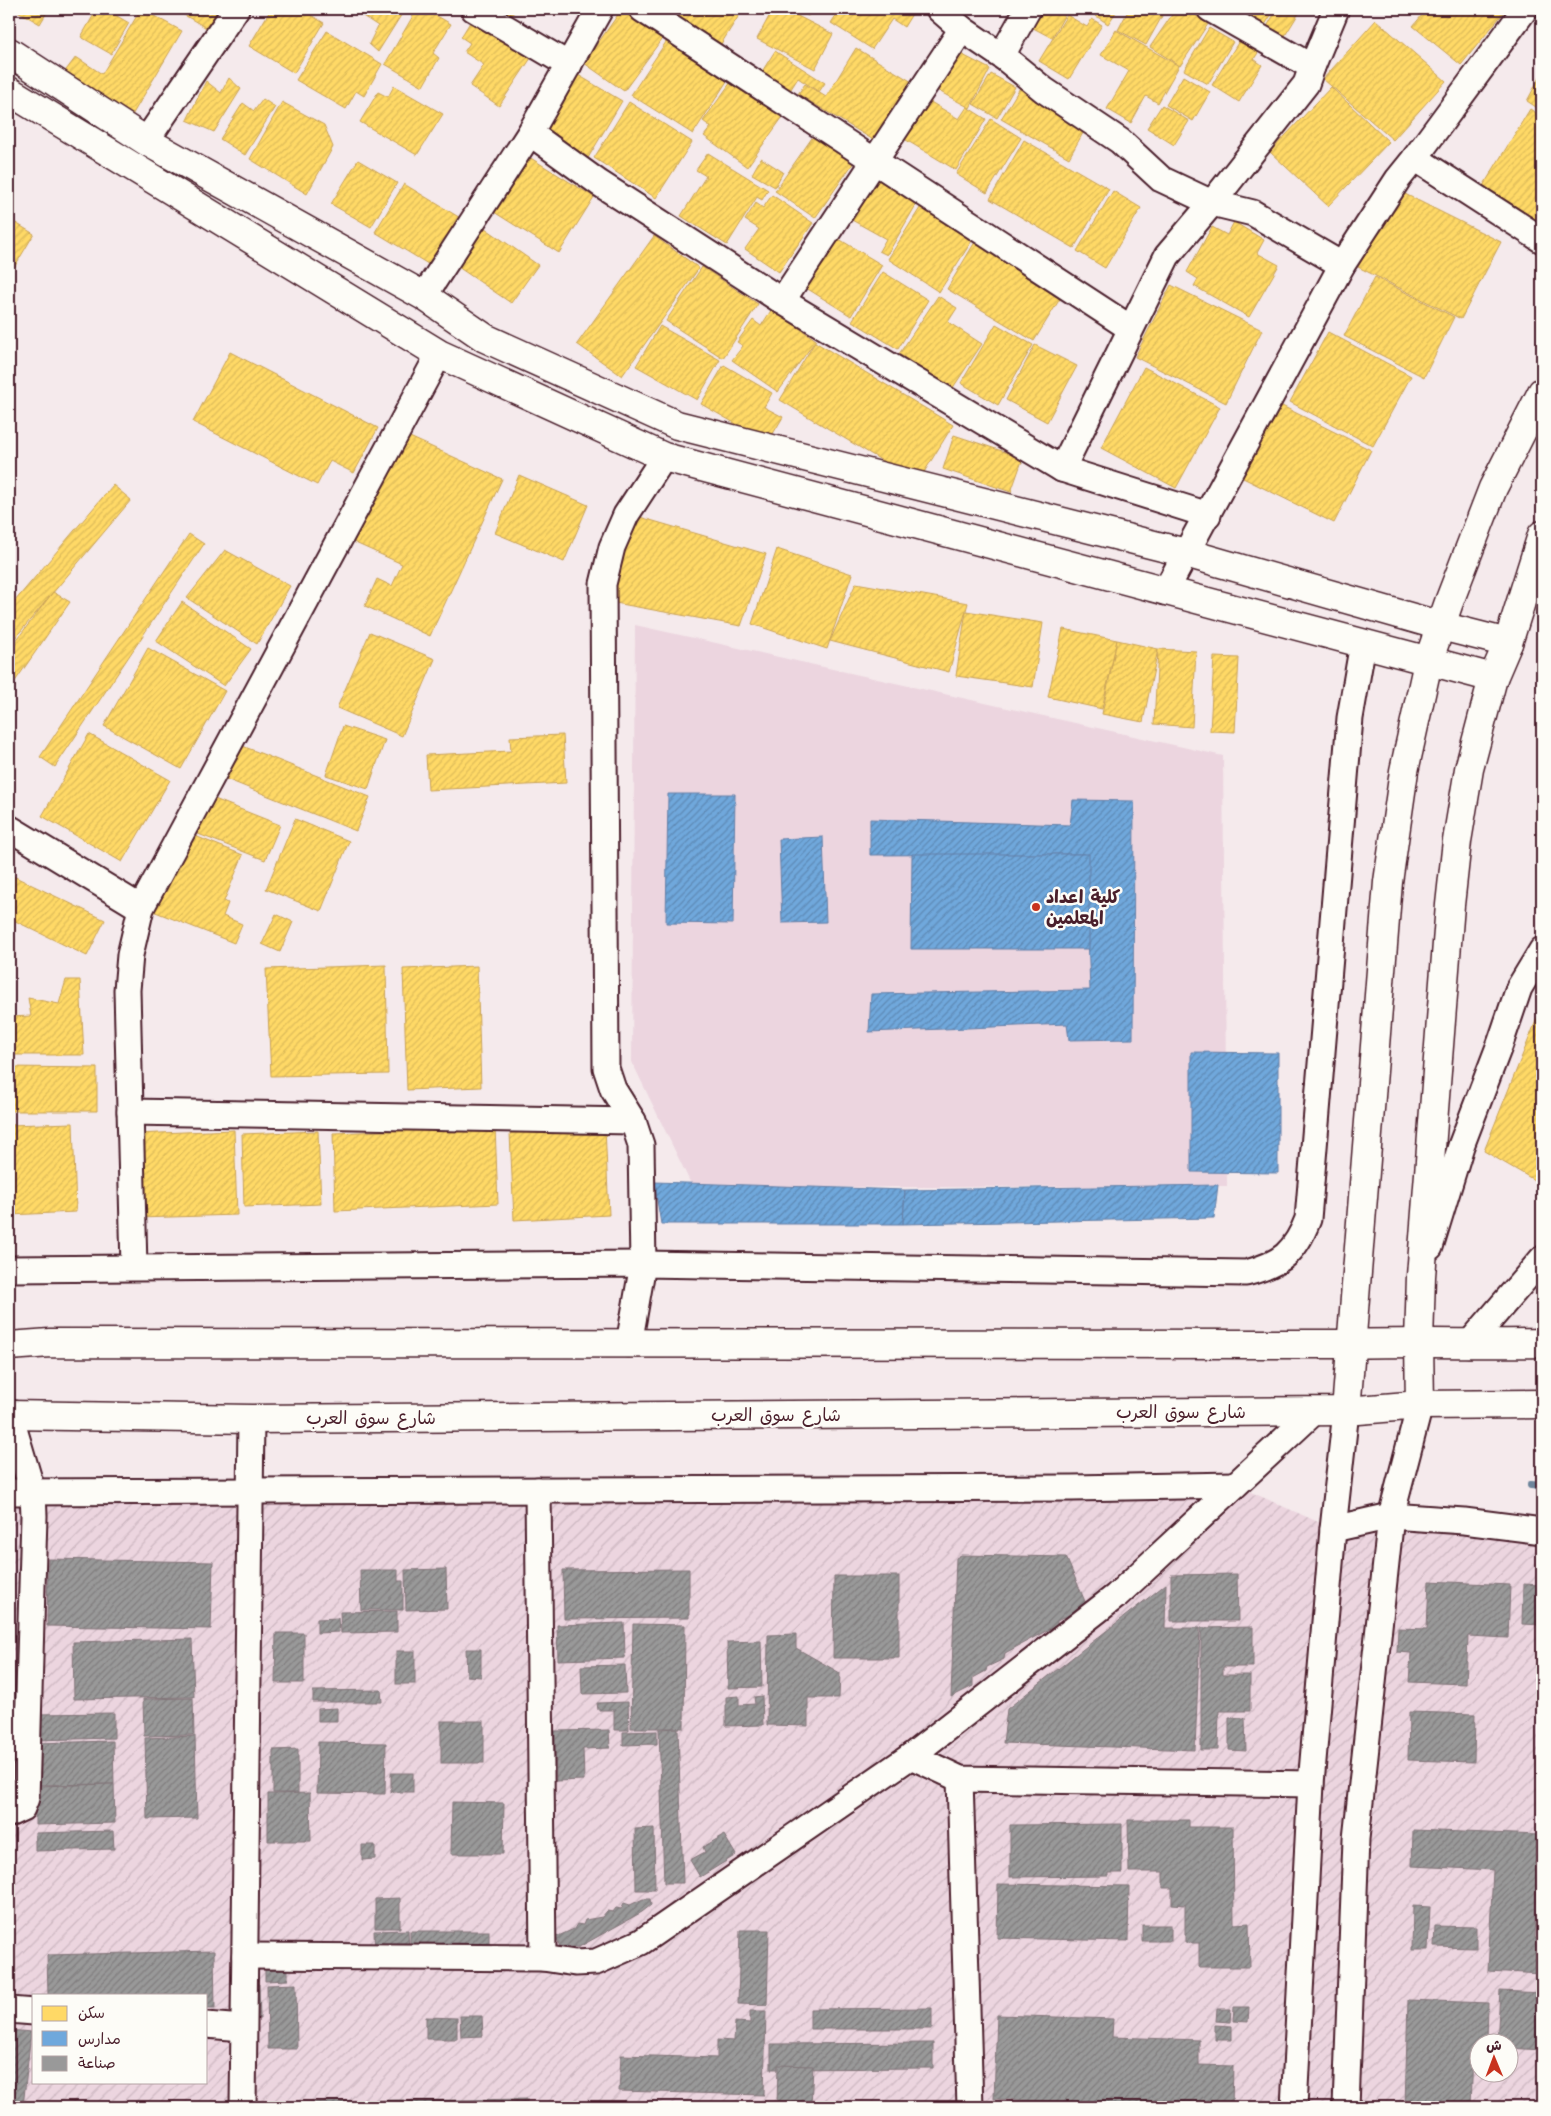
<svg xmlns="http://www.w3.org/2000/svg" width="1551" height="2116" font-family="'Architects Daughter','Playpen Sans Arabic',sans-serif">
  <defs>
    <pattern id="industrial-furrows" width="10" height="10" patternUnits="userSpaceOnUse" patternTransform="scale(1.25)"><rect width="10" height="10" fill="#ecd5df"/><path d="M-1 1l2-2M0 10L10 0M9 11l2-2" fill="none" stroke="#ccb6c0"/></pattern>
    <pattern id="homes-hatch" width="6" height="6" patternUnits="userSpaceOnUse" patternTransform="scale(1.25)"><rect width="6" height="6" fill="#ffd966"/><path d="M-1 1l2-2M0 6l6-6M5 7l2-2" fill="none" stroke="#dcba59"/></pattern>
    <pattern id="schools-hatch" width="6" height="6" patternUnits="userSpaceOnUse" patternTransform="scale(1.25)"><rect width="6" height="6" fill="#6fa8dc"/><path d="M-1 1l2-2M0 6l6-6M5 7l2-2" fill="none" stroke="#5d88b3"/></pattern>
    <pattern id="industry-hatch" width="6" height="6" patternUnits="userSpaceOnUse" patternTransform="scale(1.25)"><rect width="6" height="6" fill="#999"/><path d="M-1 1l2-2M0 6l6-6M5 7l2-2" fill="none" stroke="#7f7c7d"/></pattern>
  </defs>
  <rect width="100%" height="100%" fill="#f5eaec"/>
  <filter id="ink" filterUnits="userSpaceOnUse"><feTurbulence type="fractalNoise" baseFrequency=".02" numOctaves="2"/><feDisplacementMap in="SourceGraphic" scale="10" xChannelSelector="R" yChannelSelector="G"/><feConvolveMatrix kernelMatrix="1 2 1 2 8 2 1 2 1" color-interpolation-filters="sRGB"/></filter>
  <g filter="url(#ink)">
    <path fill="#ecd5df" d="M635,625L1223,756L1227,1186L693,1188L632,1062Z"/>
    <path fill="url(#industrial-furrows)" fill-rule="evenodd" d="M1235,1485L1334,1529L1542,1528V2107H9V1492ZM34,1995H206V2082H34ZM1478,2044H1508V2074H1478Z"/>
    <g fill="url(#homes-hatch)" stroke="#c9a154">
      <path d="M14,9H49L40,24Z"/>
      <path d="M97,9H105L129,23L111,54L81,37Z"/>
      <path d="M141,9L182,31L128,122L60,78L76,57L102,74Z"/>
      <path d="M174,9H222L210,30Z"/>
      <path d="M271,9H301L324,23L294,73L249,46Z"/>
      <path d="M352,9H405L378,52L369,44L378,26Z"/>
      <path d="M417,9H425L451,24L433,53L439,58L423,86L385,64Z"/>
      <path d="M500,9H516L511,16Z"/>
      <path d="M622,9H626L664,36L624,91L584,63Z"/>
      <path d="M681,9H743L721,44L676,16Z"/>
      <path d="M773,9H784L833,34L815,69L757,39Z"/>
      <path d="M797,9H813L808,16Z"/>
      <path d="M840,9H915L904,27L892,19L872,49L831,23Z"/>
      <path d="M1030,9H1068L1052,38L1022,22Z"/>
      <path d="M1092,9H1118L1108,24L1090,12Z"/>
      <path d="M1129,9H1166L1146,45L1118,30Z"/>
      <path d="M1176,9H1186L1208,24L1180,66L1150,47Z"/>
      <path d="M1226,9H1275L1261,31Z"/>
      <path d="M1277,9H1291L1299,13L1281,42L1264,32Z"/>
      <path d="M1427,9H1500L1504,12L1461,65L1413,26Z"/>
      <path d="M1067,15L1087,27L1092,19L1102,25L1069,79L1039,61Z"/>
      <path d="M472,19L531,58L499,106L470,86L484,65L464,52L470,43L461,37Z"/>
      <path d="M1376,20L1446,81L1393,140L1323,79Z"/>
      <path d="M1209,28L1233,42L1208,84L1184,70Z"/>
      <path d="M1116,30L1179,66L1158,103L1146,96L1131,123L1107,109L1129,71L1101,55Z"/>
      <path d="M327,31L382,64L364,96L356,91L346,109L296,80Z"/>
      <path d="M1244,33L1263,45L1254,59L1262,65L1239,102L1212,85Z"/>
      <path d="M666,42L727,81L693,134L631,95Z"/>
      <path d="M856,48L917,85L880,144L798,94L805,84L826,97Z"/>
      <path d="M953,50L990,69L970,108L933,88Z"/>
      <path d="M775,51L825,83L819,92L798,78L789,92L761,73Z"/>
      <path d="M573,72L622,101L588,158L539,129Z"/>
      <path d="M1542,73V111L1527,101Z"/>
      <path d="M991,74L1015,87L997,118L973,104Z"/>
      <path d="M1183,76L1210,92L1193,121L1166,105Z"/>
      <path d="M229,78L241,89L214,132L187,120L206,81L221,93Z"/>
      <path d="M731,82L782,118L747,167L704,136L711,127L703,121Z"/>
      <path d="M394,86L443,114L417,155L360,122L378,92L388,97Z"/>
      <path d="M1021,86L1088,124L1069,158L1001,119Z"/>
      <path d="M1331,87L1389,142L1328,206L1270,152Z"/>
      <path d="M924,98L959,119L967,107L986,119L956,170L901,137Z"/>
      <path d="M263,99L275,107L245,155L220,139L243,103L254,111Z"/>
      <path d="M282,102L324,125L333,147L307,194L250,159Z"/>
      <path d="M629,102L692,142L656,198L594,158Z"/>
      <path d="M1162,105L1189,121L1174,145L1147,128Z"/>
      <path d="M1530,109L1542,117V228L1480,191Z"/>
      <path d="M991,119L1021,138L987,193L956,174Z"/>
      <path d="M814,135L854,162L815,218L775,191Z"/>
      <path d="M1024,140L1109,189L1074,248L990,199Z"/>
      <path d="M708,153L768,190L762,200L757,197L727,245L681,216L706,176L696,170Z"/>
      <path d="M529,157L594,197L559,253L494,212Z"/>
      <path d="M761,158L783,172L775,187L752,174Z"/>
      <path d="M358,160L397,183L371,227L331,204Z"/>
      <path d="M876,174L920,198L887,255L879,251L886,239L850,219Z"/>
      <path d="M404,184L462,219L433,267L375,232Z"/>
      <path d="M1397,190L1501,242L1461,319L1358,267Z"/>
      <path d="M1113,191L1141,208L1105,268L1077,251Z"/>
      <path d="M772,195L813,223L779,272L745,249L759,229L745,220L756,203L763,208Z"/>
      <path d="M925,200L977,233L939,292L888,259Z"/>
      <path d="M9,219L34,234L9,276Z"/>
      <path d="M1234,222L1264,240L1257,253L1279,265L1249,317L1194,286L1198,279L1187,272L1212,227L1227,235Z"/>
      <path d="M485,228L538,265L511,303L458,267Z"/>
      <path d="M654,236L699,268L622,376L577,344Z"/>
      <path d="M834,236L882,265L851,316L803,286Z"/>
      <path d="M978,237L1066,289L1034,341L947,289Z"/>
      <path d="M702,267L758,304L723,358L666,321Z"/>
      <path d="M883,272L928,300L898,349L852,321Z"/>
      <path d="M1375,277L1454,317L1424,377L1344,336Z"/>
      <path d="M1171,285L1262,330L1226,403L1135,357Z"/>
      <path d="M938,296L957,308L948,322L982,344L952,389L899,354Z"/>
      <path d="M772,309L816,340L778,392L732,360L743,346L737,342L753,320L761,326Z"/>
      <path d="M996,324L1033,345L998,405L961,383Z"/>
      <path d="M660,326L720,360L697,400L636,366Z"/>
      <path d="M1328,332L1411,376L1373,446L1290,402Z"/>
      <path d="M815,342L953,425L918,482L780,400Z"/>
      <path d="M1035,345L1077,366L1047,422L1006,400Z"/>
      <path d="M230,352L378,428L354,473L330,461L317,485L193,422Z"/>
      <path d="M724,365L772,393L764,407L783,417L768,442L701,404Z"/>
      <path d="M1144,367L1220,407L1176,488L1101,448Z"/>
      <path d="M1276,403L1371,450L1334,523L1239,476Z"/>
      <path d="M401,433L502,479L430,636L365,606L377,579L392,586L402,564L351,541Z"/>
      <path d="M954,435L1023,458L1011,492L943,469Z"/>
      <path d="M519,475L588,505L564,562L495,533Z"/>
      <path d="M113,485L131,500L9,645V608Z"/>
      <path d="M633,515L766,554L741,626L610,602Z"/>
      <path d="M189,534L204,544L55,767L40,757Z"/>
      <path d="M777,549L852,574L827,649L752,624Z"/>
      <path d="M225,550L290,586L257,644L187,598Z"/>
      <path d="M856,583L968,603L949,672L830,641Z"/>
      <path d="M53,592L70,602L9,690V650Z"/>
      <path d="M182,602L251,649L224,686L156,641Z"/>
      <path d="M966,611L1043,623L1033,687L956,676Z"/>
      <path d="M1063,629L1117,640L1102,709L1048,697Z"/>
      <path d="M370,632L435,659L402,736L337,708Z"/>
      <path d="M1117,640L1158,649L1143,722L1102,714Z"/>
      <path d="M148,648L225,691L181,769L104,726Z"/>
      <path d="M1158,649L1196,651L1192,727L1154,724Z"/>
      <path d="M1214,657L1239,658L1235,732L1210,731Z"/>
      <path d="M343,726L385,740L368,789L326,775Z"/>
      <path d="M89,734L170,780L122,862L42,816Z"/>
      <path d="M563,735L566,783L428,790L426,755L511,751L510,737Z"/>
      <path d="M235,743L370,797L356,831L221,777Z"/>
      <path d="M207,796L280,825L265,860L193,832Z"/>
      <path d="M295,819L349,841L321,911L266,889Z"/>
      <path d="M185,832L243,855L224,901L228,903L223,916L242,924L234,943L153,911Z"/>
      <path d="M9,874L105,920L87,956L9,918Z"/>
      <path d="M276,914L293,922L280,952L262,944Z"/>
      <path d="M386,965L388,1074L271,1076L266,969Z"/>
      <path d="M477,966L481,1087L407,1090L403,969Z"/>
      <path d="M66,980H80L84,1055H9V1017L31,1016L28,998L59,1004Z"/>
      <path d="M1542,1006V1172L1534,1180L1484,1151Z"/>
      <path d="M9,1067L97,1068V1111H9Z"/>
      <path d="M73,1123L76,1212L9,1215V1125Z"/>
      <path d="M495,1127L498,1204L335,1211L333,1133Z"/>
      <path d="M605,1128L609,1215L514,1220L510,1133Z"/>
      <path d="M234,1130L237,1215L138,1218L135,1134Z"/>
      <path d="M318,1131L321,1204L244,1207L242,1134Z"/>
    </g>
    <g fill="url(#schools-hatch)" stroke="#647fa7">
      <path d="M668,794H735L733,924L666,923Z"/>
      <path d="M1073,800L1134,801L1133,1039L1069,1040L1067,1024L869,1032L871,994L1090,990L1085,854L870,855V819L1070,825Z"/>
      <path d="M823,837L826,922L782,923L779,839Z"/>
      <path d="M912,854H1089V949H911Z"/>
      <path d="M1191,1052L1278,1053V1173L1191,1172Z"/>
      <path d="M654,1182L905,1190L903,1224H661Z"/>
      <path d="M1218,1185L1214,1218L903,1224L905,1190Z"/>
    </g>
    <g fill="url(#industry-hatch)" stroke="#817478">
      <path d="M961,1555L1066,1557L1087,1606L1057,1621V1625L1005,1653L1004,1659L987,1667L986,1671L973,1678V1686L951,1697L956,1558Z"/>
      <path d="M48,1559L213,1562L211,1629L47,1626Z"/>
      <path d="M446,1569L447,1609L406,1610L405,1570Z"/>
      <path d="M689,1569V1618L564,1619L563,1570Z"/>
      <path d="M360,1570H398V1581H403V1610H361Z"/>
      <path d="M1237,1574L1238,1621H1171V1575Z"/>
      <path d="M834,1576H899V1658H833Z"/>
      <path d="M1429,1581L1510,1585L1508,1638L1468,1636L1466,1684L1409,1682L1411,1653L1397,1652L1398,1628L1427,1629Z"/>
      <path d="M1166,1584L1165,1628H1200L1195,1750L1003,1743L1007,1709Z"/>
      <path d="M1523,1584L1542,1585V1625L1522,1624Z"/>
      <path d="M397,1611V1632L341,1633L340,1612Z"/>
      <path d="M338,1618L339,1632L317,1633V1619Z"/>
      <path d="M624,1623L625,1658L558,1660L557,1625Z"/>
      <path d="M633,1624L685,1625L684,1728H631Z"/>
      <path d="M1253,1627V1667H1223V1675H1250V1711H1219L1218,1750H1201V1628Z"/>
      <path d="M276,1633H304V1683H275Z"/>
      <path d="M796,1634V1648L840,1673L839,1698H808V1726L767,1725L768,1635Z"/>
      <path d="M192,1639L194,1697L74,1699L73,1642Z"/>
      <path d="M761,1641L762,1687L728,1688L727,1642Z"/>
      <path d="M466,1649H481V1677L467,1676Z"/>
      <rect x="396" y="1651" width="19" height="33"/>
      <path d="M625,1665L626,1693L582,1694L581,1666Z"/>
      <path d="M381,1690L382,1702H313V1691Z"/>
      <path d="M739,1696V1705L755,1704L754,1697L762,1696L763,1725L726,1726V1697Z"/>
      <path d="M193,1698L194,1735L144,1736L143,1699Z"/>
      <path d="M628,1702L629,1730H614V1710H598L597,1703Z"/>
      <path d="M337,1708V1721H318V1709Z"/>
      <path d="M1409,1712L1475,1714L1474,1762L1408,1760Z"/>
      <path d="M114,1713V1738L34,1740V1714Z"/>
      <path d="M1229,1718H1245L1246,1751L1229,1750Z"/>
      <rect x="441" y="1721" width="43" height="42"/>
      <path d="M678,1728L683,1883H664L659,1729Z"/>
      <path d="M609,1730L610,1748L583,1749L584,1780L556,1781L555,1731Z"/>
      <path d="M657,1731V1744L623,1745V1732Z"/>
      <path d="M195,1736L197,1818L147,1819L145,1738Z"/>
      <path d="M113,1741L114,1784L35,1785V1743Z"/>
      <path d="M318,1742L386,1743L385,1794L317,1793Z"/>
      <path d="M298,1749V1793H273V1750Z"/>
      <rect x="391" y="1773" width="22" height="19"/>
      <path d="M114,1784L115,1823L35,1825V1786Z"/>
      <path d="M310,1793L311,1841H268V1794Z"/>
      <path d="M452,1802L504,1803L503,1854H451Z"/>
      <path d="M1128,1820H1189V1827H1233L1234,1924L1249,1923L1250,1967H1199V1943H1185V1905L1172,1904V1888H1163V1872H1129Z"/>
      <path d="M1122,1824V1873H1109V1876L1010,1877V1825Z"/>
      <path d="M654,1828L655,1890H636L635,1829Z"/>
      <path d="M1413,1830L1539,1835L1534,1938L1542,1939V1974L1488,1971L1493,1870L1412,1866Z"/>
      <path d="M113,1831L114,1849L35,1851V1833Z"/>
      <path d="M724,1835L736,1855L700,1877L690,1860L705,1852L703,1847Z"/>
      <path d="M362,1845H375V1859L362,1860Z"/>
      <path d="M998,1884L1129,1886L1128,1941L997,1938Z"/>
      <path d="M400,1898V1928H375V1899Z"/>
      <path d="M643,1899H650L651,1905L642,1912L579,1947H560L556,1937L574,1929L577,1924L583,1925L585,1920L602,1917L607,1911L613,1912L616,1908L621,1909L624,1903L630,1905Z"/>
      <path d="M1413,1906L1430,1907L1428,1950H1412Z"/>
      <rect x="1142" y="1925" width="29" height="16"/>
      <path d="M1435,1926L1476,1927V1948L1434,1947Z"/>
      <path d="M408,1930L409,1954L375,1955L374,1931Z"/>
      <path d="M740,1930H769L767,2005L738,2004Z"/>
      <rect x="410" y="1931" width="79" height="22"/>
      <path d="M214,1951L215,2008H206V1995H48L47,1955Z"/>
      <path d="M265,1970H288V1980L265,1981Z"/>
      <path d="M246,1984H259L260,2019H247Z"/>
      <path d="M296,1984L297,2049H268L267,1985Z"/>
      <path d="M1500,1991L1542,1993V2050L1508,2048V2044H1497Z"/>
      <path d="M1408,2000L1488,2003L1487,2044H1478V2053H1473L1471,2107H1405Z"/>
      <path d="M1234,2007H1249L1248,2022L1233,2021Z"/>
      <path d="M932,2008V2029H810V2009Z"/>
      <path d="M1217,2009H1231L1230,2022L1216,2021Z"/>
      <path d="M750,2011H766L764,2095L619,2091L621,2055L717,2058V2040L734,2041L735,2022L750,2023Z"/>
      <path d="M997,2015L1113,2019L1112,2037L1199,2040V2065L1233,2066L1232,2107H1060L1061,2102L994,2099Z"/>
      <path d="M460,2016H482L483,2036L461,2037Z"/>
      <path d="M426,2017L457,2018V2039H426Z"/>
      <path d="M1215,2025L1232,2026V2040H1215Z"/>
      <path d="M9,2030L31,2032L23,2107H9Z"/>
      <path d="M933,2043V2068L771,2069V2044Z"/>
      <path d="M778,2065L813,2066L811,2107H777Z"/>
      <path d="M527,2099V2107H408V2101Z"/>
      <path d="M404,2100V2107H272V2103Z"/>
    </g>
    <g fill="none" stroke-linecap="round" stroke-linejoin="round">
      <path stroke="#6d859b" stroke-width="8" d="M1531,1485L1542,1486"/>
      <defs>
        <g id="street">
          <path d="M474,9L569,65"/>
          <path d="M642,9L1130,328"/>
          <path d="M939,9L962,29L1006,59L1044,90L1120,141L1161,179L1212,203L1253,213L1342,265"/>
          <path d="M1006,59V48L1028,9"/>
          <path d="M1312,67L1336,9"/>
          <path d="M530,133L599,183L782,301L1062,469L1208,515"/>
          <path d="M146,141L236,9"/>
          <path d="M1415,158L1542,240"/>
          <path d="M424,296L530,133L600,9"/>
          <path d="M782,301L962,29"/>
          <path d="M1062,469L1167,256L1212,203L1306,84L1312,67L1210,9"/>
          <path d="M1165,592L1342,265L1398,179L1415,158L1525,9"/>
          <path d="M9,828L141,908"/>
          <path d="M130,1112L633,1121"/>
          <path d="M1430,1247L1461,1146L1500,1044L1519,988L1542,950"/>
          <path d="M134,1267L127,990L130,955L141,908L439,354"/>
          <path d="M9,1269L643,1264L1246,1273C1281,1264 1295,1253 1308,1219L1350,718L1363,643"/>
          <path d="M629,1344L643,1264L641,1145L633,1121L613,1089L606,1068L603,584L612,547L626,515L664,457"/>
          <path d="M1469,1344L1542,1259"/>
          <path d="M9,1412L33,1493L34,1516L26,1798L22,1808L9,1814"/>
          <path d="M538,1490L543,1958L575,1963L596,1962L641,1942L911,1756L1116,1596L1315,1411"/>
          <path d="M9,1492L1072,1488L1235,1485"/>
          <path d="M1333,1529L1391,1516L1464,1521L1542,1531"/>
          <path d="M911,1756L960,1779L1311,1784"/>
          <path d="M960,1779L970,2107"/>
          <path d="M245,1956L543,1958"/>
          <path d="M9,2010L34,2012"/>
          <path d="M206,2025L243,2028"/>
          <path d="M243,2107L251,1419"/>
          <path d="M1294,2107L1311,1784L1333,1529L1346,1411"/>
          <path d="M1346,2107L1356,1839L1391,1516L1420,1405"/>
        </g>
        <g id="secondary">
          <path d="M9,52L146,141L424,296L485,338L677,425L1186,553L1441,626L1508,643"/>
          <path d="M9,91L439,354L664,457L1493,678"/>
          <path d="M9,1346L50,1343L1350,1344C1414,1342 1478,1344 1542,1343"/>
          <path d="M1420,1405L1419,1342L1421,1276L1450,905L1457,841L1469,769L1493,678L1508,643L1542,535"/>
          <path d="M1346,1411L1388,882L1404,771L1428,662L1449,602L1493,488L1542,392"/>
          <path d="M9,1415L251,1419L1346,1411L1420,1405L1542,1404"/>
        </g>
      </defs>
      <use href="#street" stroke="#4a1f2b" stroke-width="29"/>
      <use href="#secondary" stroke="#4a1f2b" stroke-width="31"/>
      <use href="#street" stroke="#fdfcf7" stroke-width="25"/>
      <use href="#secondary" stroke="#fdfcf7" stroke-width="28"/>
    </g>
  </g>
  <circle fill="#c8321e" stroke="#fdfcf7" stroke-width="2" cx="1036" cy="907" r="5"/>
  <g text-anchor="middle" stroke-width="5" stroke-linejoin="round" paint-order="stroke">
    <g font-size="18" font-weight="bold" fill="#4a1f2b" stroke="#fdfcf7" text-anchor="start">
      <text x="1046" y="903">كلية اعداد<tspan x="1046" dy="21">المعلمين</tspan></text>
    </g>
    <g font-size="18" fill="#4a1f2b" stroke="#fdfcf7">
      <text x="1181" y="1418">شارع سوق العرب</text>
      <text x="776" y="1421">شارع سوق العرب</text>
      <text x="371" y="1424">شارع سوق العرب</text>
    </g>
  </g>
  <rect width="1551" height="2116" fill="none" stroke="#fdfcf7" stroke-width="30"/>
  <rect x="15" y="15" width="1521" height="2086" fill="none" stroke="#4a1f2b" stroke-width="2" filter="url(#ink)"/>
  <rect x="32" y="1994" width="175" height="90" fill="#fdfcf7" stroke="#b5a4a5"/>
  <rect x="42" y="2006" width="25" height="15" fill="#ffd966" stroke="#b5a4a5"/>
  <text x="78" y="2018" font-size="15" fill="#4a1f2b">سكن</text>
  <rect x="42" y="2031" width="25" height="15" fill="#6fa8dc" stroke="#b5a4a5"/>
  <text x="78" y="2044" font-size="15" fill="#4a1f2b">مدارس</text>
  <rect x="42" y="2056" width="25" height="15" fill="#999999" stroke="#b5a4a5"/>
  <text x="78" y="2068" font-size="15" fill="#4a1f2b">صناعة</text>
  <g transform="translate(1494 2058) rotate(359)"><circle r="24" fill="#fdfcf7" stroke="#b5a4a5"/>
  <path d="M0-4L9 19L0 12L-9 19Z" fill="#c8321e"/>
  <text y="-8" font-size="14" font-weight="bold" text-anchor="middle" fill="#4a1f2b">ش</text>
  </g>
</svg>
